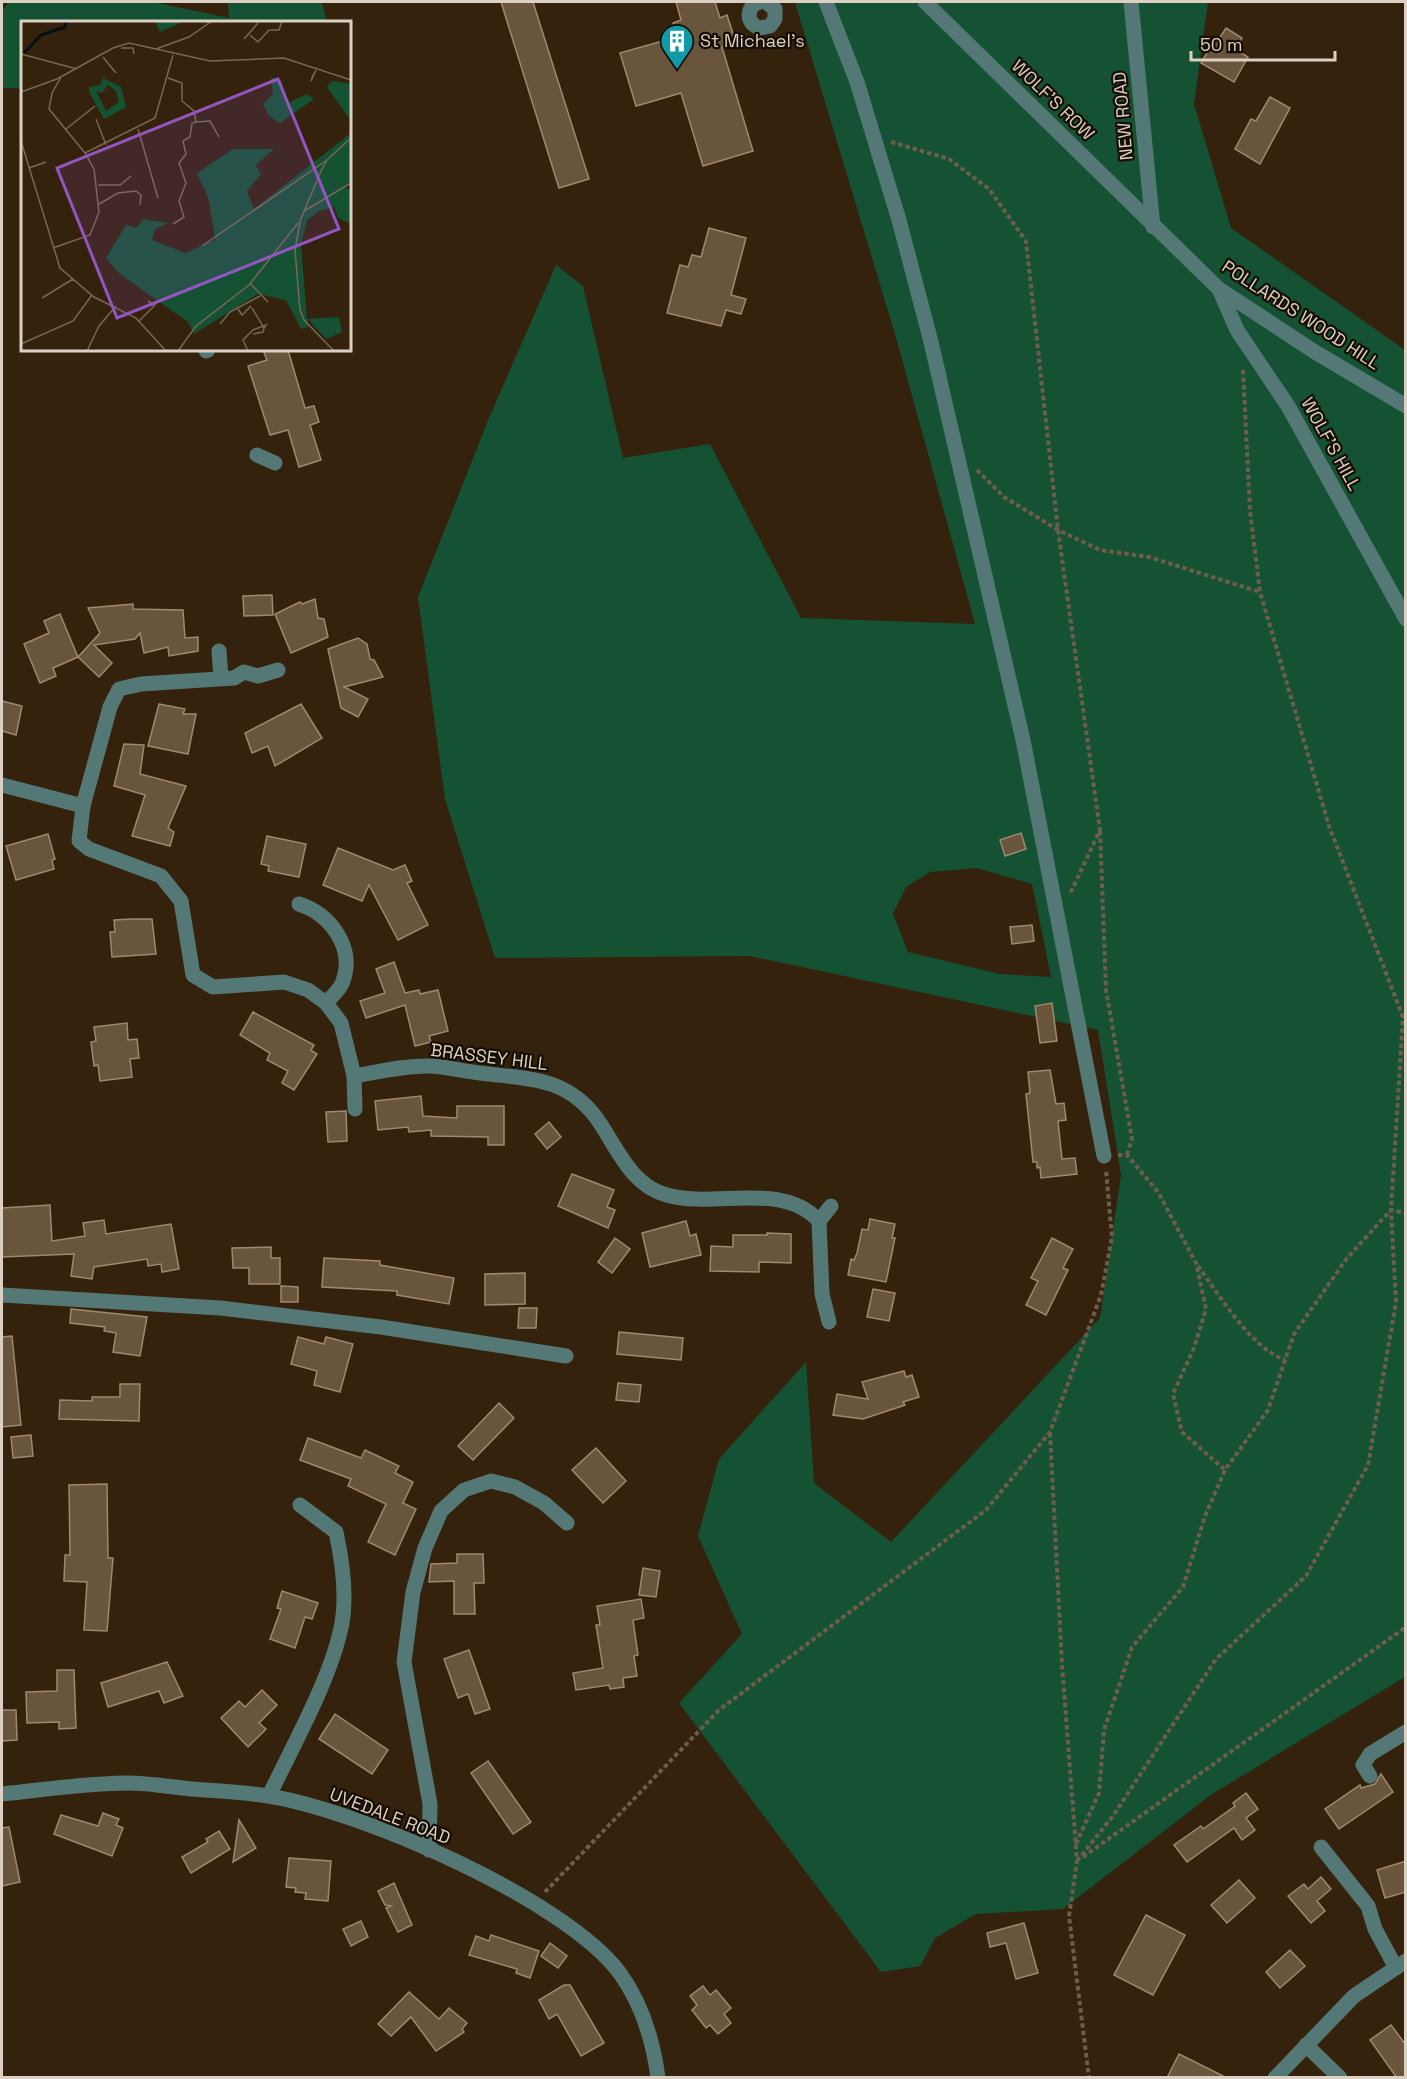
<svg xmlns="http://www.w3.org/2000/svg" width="1407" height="2079" font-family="'Space Grotesk',sans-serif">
  <rect width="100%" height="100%" fill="#34220c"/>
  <g fill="#155234" fill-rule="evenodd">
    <path d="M9,2H153L229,18L228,2H322L327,22H22V88H2V11Z"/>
    <path d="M795,2H1208L1194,104L1231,228L1405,350V1677L1212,1794L1063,1909L976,1914L935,1938L920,1966L881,1972L679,1703L742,1634L698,1536L719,1459L806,1362L814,1483L891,1542L1100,1318L1121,1175L1098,1030L750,956L495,958L445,799L418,597L489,418L556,265L583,286L623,458L710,444L801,618L975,624L897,341ZM977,868L1032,884L1051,977L1000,974L908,952L893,914L906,887L930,872Z"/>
  </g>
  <g fill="#68553c" stroke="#9e896f" stroke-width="1.5">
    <path d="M501,2H533L589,179L559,188Z"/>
    <path d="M676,2H715L720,18L727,15L736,43L722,47L753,151L703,166L681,93L636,106L620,53L677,37L673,23L681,20Z"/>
    <path d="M1226,28L1242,38L1236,50L1248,57L1234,82L1201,63L1216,38L1219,39Z"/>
    <path d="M1270,97L1290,108L1260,164L1235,149L1251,119L1256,121Z"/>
    <path d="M709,228L746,238L731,295L746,299L741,314L726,310L721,326L667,313L680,265L688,267L692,255L701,257Z"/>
    <path d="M263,350H288L305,408L314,406L319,422L310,425L321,460L299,467L288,430L270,435L248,366L267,360Z"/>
    <path d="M272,595L273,615L244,616L243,596Z"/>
    <path d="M315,599L318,618L324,619L328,637L291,653L275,614L300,602L302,604Z"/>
    <path d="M133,604V609L183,610L185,638L198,637V651L169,656L168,647L144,653L140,633L135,639L94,645L112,663L99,677L78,657L100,633L88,608Z"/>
    <path d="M60,614L78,657L53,668L56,676L40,683L24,644L49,633L44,621Z"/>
    <path d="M358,638L367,644L370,659L374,660L383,677L344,687L368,699L358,717L341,708L328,649Z"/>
    <path d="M2,701L22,706L16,735L2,731Z"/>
    <path d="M159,704L185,709L183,714H196L188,754L148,746Z"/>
    <path d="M301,704L322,738L275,766L268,746L252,753L245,733Z"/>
    <path d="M124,744L144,745L140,774L186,786L168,828L174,832L170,846L132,836L145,795L114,786Z"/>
    <path d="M1021,833L1026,849L1005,856L1000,840Z"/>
    <path d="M48,834L55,859L52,860L54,869L16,880L6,846Z"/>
    <path d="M267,836L306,844L299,877L268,871L269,866L261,864Z"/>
    <path d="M338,848L393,870L405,865L412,881L407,883L428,925L398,940L369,885L362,901L323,885Z"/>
    <path d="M131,919H152L156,954L112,957L110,932H115L114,920Z"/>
    <path d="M1032,925L1034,941L1012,944L1010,927Z"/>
    <path d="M394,962L405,993L419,990L420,994L438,990L448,1031L429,1036L431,1042L415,1046L405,1005L366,1018L360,1001L385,993L376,969Z"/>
    <path d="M1052,1003L1057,1041L1040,1043L1035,1006Z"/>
    <path d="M253,1012L314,1045L311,1050L317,1054L294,1090L282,1083L288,1071L267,1060L270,1053L240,1035Z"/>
    <path d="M127,1023L128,1040L137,1039L139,1058L130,1059L132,1077L100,1081L98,1065L94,1066L91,1042L96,1041L94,1027Z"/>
    <path d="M1050,1070L1056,1104L1064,1103L1066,1120L1058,1121L1062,1159L1075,1158L1077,1174L1041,1178L1040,1167L1037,1168V1162H1033L1026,1094L1030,1093L1028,1072Z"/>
    <path d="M421,1096L423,1116L457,1118V1106H504V1145H488V1137L431,1136V1130L409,1132L408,1127L378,1130L375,1101Z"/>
    <path d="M326,1112L346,1111L347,1141L328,1142Z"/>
    <path d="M549,1122L561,1137L547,1149L535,1134Z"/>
    <path d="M572,1174L614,1190L607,1207L615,1210L608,1228L558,1206Z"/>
    <path d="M50,1205L52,1241L85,1236L83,1223L104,1220L106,1234L171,1224L179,1269L162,1272L161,1264L148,1266L147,1259L94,1267L92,1279L71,1276L74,1254L2,1257V1208Z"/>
    <path d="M870,1219L895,1224L892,1238H895L886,1282L848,1275L851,1259L854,1260L857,1253L862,1229L868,1230Z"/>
    <path d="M686,1221L690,1236L696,1234L701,1255L650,1267L642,1233Z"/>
    <path d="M767,1233L791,1234V1263L759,1262V1272L710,1271L711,1246L733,1247V1235H767Z"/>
    <path d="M615,1238L630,1249L612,1273L598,1262Z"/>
    <path d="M1052,1238L1073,1249L1063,1268L1068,1270L1046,1315L1026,1305L1038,1281L1031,1278Z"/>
    <path d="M271,1247V1258H280V1284H249V1268H233L232,1248Z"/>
    <path d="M324,1258L380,1261V1265L454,1278L449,1304L397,1295V1291L322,1287Z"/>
    <path d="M525,1273V1304L485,1305V1274Z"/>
    <path d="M281,1286L298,1287V1302H281Z"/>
    <path d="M873,1289L895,1293L889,1321L867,1317Z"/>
    <path d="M519,1308H537L536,1328H518Z"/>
    <path d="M71,1309L147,1317L140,1356L113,1352L116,1333L104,1331L105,1327L70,1323Z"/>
    <path d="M619,1332L683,1338L681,1360L617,1354Z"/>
    <path d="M12,1336L21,1425L2,1427V1337Z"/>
    <path d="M298,1337L324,1344L326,1337L353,1344L340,1392L314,1385L317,1371L291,1364Z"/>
    <path d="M904,1371L906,1377L912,1375L919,1397L903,1402L905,1405L863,1419L833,1415L837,1394L868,1399L862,1382Z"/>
    <path d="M618,1383L641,1385L639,1402L616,1400Z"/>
    <path d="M120,1384H140L139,1421L59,1419L60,1400L92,1401V1397H120Z"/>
    <path d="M499,1403L514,1418L473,1460L458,1446Z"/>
    <path d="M31,1435L33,1456L13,1458L11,1437Z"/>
    <path d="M308,1438L361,1458L365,1450L399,1466L395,1473L413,1482L403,1503L416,1509L395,1555L368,1542L386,1504L348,1486L351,1479L300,1460Z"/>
    <path d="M596,1448L626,1481L603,1503L572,1470Z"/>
    <path d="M107,1484L108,1558H113L107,1631L84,1630L87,1582L64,1581L65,1555H70L69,1485Z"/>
    <path d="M457,1554H483L484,1583H474L475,1614H454V1581L429,1582L431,1564L457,1563Z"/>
    <path d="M643,1568L660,1571L656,1597L639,1595Z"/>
    <path d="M282,1591L318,1603L312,1619L305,1617L295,1648L270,1639L281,1609L277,1608Z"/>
    <path d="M641,1599L644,1618L633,1620L638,1655L634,1656L637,1676L623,1678L624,1687L610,1689L609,1685L576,1690L573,1673L603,1668L596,1625H600L597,1606Z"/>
    <path d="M469,1650L490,1709L475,1714L468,1694L458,1698L444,1659Z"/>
    <path d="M167,1662L183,1696L164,1703L159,1691L108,1707L101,1683Z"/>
    <path d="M57,1670H74L76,1728L59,1729V1722L27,1723L26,1692L57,1691Z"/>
    <path d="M262,1690L277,1705L259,1723L266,1729L248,1747L221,1718L239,1701L245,1707Z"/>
    <path d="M2,1710H16L17,1740L2,1741Z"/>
    <path d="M335,1714L388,1750L372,1774L319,1739Z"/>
    <path d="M488,1761L531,1822L513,1834L471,1773Z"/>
    <path d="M1381,1774L1393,1792L1339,1829L1325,1809L1360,1785L1361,1788L1375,1784Z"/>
    <path d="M1246,1793L1258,1809L1246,1818L1255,1830L1242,1840L1234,1828L1187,1862L1174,1845L1201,1826L1203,1829L1235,1806L1233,1803Z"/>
    <path d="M103,1813L119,1819L116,1825L123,1828L112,1856L54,1834L61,1815L98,1826Z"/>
    <path d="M239,1820L256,1848L233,1862Z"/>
    <path d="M9,1827L20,1882L2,1886V1828Z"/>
    <path d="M219,1831L230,1849L191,1873L182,1857L208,1842L206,1839Z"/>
    <path d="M289,1858L331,1861L328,1901L305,1899L306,1893L295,1892L296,1888L286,1887Z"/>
    <path d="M1406,1861V1892L1385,1898L1377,1870Z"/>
    <path d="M1321,1877L1331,1889L1317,1901L1325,1911L1311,1923L1288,1896L1304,1884L1308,1889Z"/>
    <path d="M1239,1880L1255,1898L1227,1923L1211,1905Z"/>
    <path d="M394,1883L412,1925L398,1932L386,1908L391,1906L385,1905L378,1891Z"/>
    <path d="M1146,1915L1185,1935L1153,1995L1114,1975Z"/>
    <path d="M361,1921L368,1937L351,1946L343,1929Z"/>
    <path d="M1024,1923L1038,1973L1016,1979L1006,1943L990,1947L987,1933Z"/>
    <path d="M491,1935L539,1951L530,1978L516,1973L517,1969L469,1955L476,1936L489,1941Z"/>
    <path d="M550,1943L567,1956L558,1968L541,1956Z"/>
    <path d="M1290,1950L1305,1966L1280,1988L1266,1972Z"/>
    <path d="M564,1985H570L604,2043L581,2056L557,2014L549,2019L539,2000Z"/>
    <path d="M703,1986L710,1995L716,1990L731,2008L724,2014L731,2023L718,2034L710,2025L706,2028L692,2010L697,2005L690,1996Z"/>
    <path d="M409,1992L439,2019L449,2008L467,2023L462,2029L464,2032L436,2051L411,2017L391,2036L378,2024Z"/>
    <path d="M1391,2025L1406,2045V2078H1397L1370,2040Z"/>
    <path d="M1179,2054L1227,2078H1167Z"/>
  </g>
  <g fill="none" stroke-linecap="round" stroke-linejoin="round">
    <g stroke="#6d5d4a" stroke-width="4" stroke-dasharray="4.5 3" stroke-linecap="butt">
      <path d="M891,142L949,159L989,189L1026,241L1058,530L1100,830L1070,894"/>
      <path d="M1243,370L1250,511L1260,592L1329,826L1403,1017"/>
      <path d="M977,470L1004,497L1058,530L1100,550L1149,557L1260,592"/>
      <path d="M1100,831L1106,990L1132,1139L1127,1155"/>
      <path d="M1118,1155H1127L1158,1192L1196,1263L1206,1309L1194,1348L1173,1394L1182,1432L1225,1470"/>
      <path d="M1198,1266C1220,1296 1251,1348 1285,1360"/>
      <path d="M1050,1433L1062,1665L1077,1861L1069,1916L1089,2078"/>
      <path d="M1076,1844L1099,1793L1104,1730L1132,1647L1183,1587L1205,1516L1225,1470L1268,1410L1294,1334L1347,1258L1391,1210L1406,1213"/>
      <path d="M1083,1857L1406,1627"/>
      <path d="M1077,1861L1113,1816L1216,1659L1306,1576L1368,1465L1396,1302L1391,1210L1403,1017L1406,1015"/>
      <path d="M545,1892L719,1710L986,1510L1050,1432L1101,1295L1112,1237L1106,1170"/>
    </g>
    <g stroke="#547875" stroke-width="15">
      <path d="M759,2L752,6C746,16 750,25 760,28L770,26L775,19V9L766,2"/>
      <path d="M826,2L857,82L899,220L931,342L1023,740L1104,1156"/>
      <path d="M925,2L1219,289L1315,352L1406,406"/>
      <path d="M1131,2L1153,227"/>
      <path d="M1219,289L1237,330L1288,406L1406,619"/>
      <path d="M206,351L208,350"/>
      <path d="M257,455L275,463"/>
      <path d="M219,651L221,678"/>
      <path d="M2,785L83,806L79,841L89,849L161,876L181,901L193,975L213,987L284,982L308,990L326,1003L341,1023L354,1076C378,1072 406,1065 431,1066C447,1067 464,1071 480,1073C526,1079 564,1076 595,1116C616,1144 629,1185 667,1195C715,1209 781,1180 819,1221L822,1294L829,1322"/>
      <path d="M83,806L110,707L119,689L141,684L234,678L244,672L258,676L278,670"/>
      <path d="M299,904C330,914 355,947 343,981C341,989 331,997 326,1003"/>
      <path d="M354,1076L355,1109"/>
      <path d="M819,1221L831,1206"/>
      <path d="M2,1295L220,1308L381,1327L566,1356"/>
      <path d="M1370,1776L1363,1765L1370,1754L1406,1732"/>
      <path d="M2,1794C43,1790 86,1783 128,1783C149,1783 170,1787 191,1789C217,1791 243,1792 268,1796C359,1810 564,1899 619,1972C642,2003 653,2040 658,2078"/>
      <path d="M269,1796C293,1745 332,1677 342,1623C347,1595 342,1560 336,1532L300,1505"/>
      <path d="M1321,1847L1368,1906L1375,1929L1396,1968"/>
      <path d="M429,1850L430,1804L404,1662L413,1592L425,1548L441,1511L464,1490L491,1481L515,1487L544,1503L567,1523"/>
      <path d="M1306,2045L1340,2078"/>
      <path d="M1275,2078L1354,1996L1406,1961"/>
    </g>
  </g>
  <defs>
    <symbol id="building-pin" viewBox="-11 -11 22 30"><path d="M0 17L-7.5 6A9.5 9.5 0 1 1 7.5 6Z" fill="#0f9aa8" stroke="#160d05"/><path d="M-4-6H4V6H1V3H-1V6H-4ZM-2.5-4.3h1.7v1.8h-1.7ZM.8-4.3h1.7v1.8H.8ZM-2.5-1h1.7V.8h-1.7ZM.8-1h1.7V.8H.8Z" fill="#fff"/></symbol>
  </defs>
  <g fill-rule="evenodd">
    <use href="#building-pin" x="658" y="22" width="38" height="52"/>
  </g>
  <g text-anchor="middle" stroke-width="4.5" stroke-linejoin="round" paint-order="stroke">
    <g font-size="18" fill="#dcd0c3" stroke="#160d05" text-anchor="start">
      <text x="700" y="47">St Michael's</text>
    </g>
    <g font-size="18" fill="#dcd0c3" stroke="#160d05">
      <text transform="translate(1053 100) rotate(44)" y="6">WOLF'S ROW</text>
      <text transform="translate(1123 116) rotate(-95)" y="6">NEW ROAD</text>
      <text transform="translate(1301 315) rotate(33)" y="6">POLLARDS WOOD HILL</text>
      <text transform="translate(1331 444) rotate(61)" y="6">WOLF'S HILL</text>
      <text transform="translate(489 1057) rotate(7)" y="6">BRASSEY HILL</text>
      <text transform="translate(390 1816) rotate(21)" y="6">UVEDALE ROAD</text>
    </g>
  </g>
  <g transform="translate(21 21)">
    <rect width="330" height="330" fill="#34220c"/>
    <path d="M134,0H164L139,11ZM250,56L261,60L265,83L286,73L293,78L259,102L248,95L242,83L252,73ZM82,57L100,66L105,86L83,98L68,71V66L79,64ZM87,64L95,70L98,81L85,90L75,70L81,72ZM311,60L330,63V100L306,66ZM330,112V160L322,166L330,169V203L317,197L313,186L298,190L286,199L280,224L286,298L318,296L321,311L305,318L287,298V306L280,308L265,279L237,273L173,313L167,301L99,253L85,237L105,204L115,207L123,198L147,202L134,208L131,219L164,232L194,219L188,179L176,152L212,128H253L235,144L240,153L226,170L233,188Z" fill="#155234" fill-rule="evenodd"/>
    <path fill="none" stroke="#041011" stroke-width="3" d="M3,32L20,14L44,6L45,0"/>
    <path fill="none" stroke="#776855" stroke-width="1.5" d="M229,14L237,21L248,9H258L261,0M223,18L237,2M100,27H112L113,33M135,28L168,16L191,0M0,33L56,48M82,36L95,52M293,52L290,60L295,49M147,57L161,62V80L173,90L175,101L171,102L169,116L162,120L165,133L158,142L165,162L158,180L163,196L152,203M0,71L36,58L92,27L108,22L189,40L263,37L330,59M75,98L85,124M175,101L189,100L198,116M45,108L74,85M117,108L137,177M0,120L39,247L73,276L115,297L145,330M64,132L134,97L152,34M8,147L25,141M77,164H99L110,155M78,183L97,172L115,170L120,174L119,184M283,190L330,162M181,225L306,139M32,227L69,214L78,191L73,148L64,132L28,88L31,72L40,56M229,262L247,281M21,277L52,258M231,287L243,307L242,311L232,313M217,288L221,294L230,285M118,300L134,284L127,280M199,303L209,291L239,275M0,323L52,300L71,274M66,330L78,305L95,285M157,330L175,305L228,264L277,202M227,330L222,319L232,309L245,304L243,307M313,330L283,299L279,289L274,229L279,200L300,150L306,139L330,117"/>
    <path fill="#9355c0" fill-opacity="0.15" stroke="#9355c0" stroke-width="3" d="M257,58L318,208L96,297L36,147Z"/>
    <rect width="330" height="330" fill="none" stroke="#dcd0c3" stroke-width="3"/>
  </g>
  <rect width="1407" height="2079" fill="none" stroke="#dcd0c3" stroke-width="6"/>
  <path d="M1191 51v9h144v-9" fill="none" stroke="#dcd0c3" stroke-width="3"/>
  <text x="1200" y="51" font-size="18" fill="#dcd0c3" stroke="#160d05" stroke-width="4.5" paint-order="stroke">50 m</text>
</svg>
